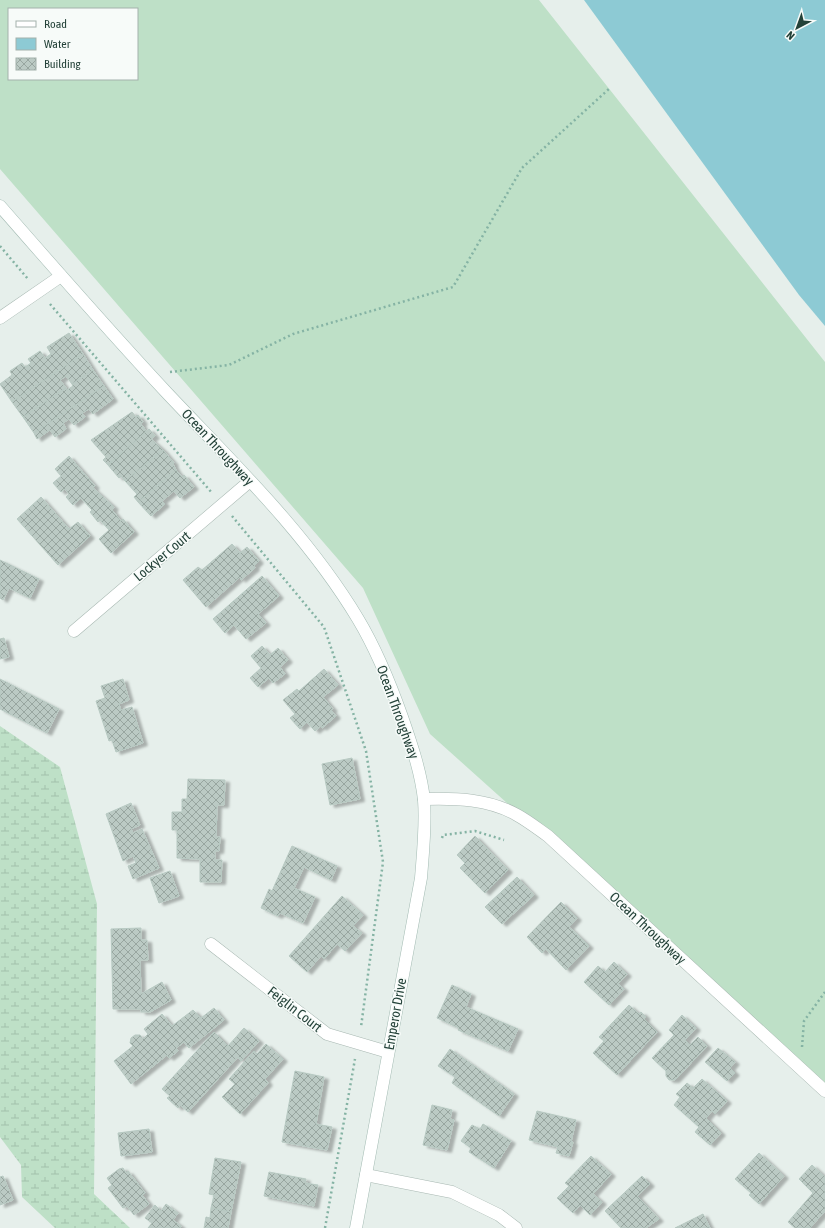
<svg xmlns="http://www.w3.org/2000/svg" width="825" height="1228" font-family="'Asap Condensed',sans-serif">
  <defs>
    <pattern id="wetland-marsh" width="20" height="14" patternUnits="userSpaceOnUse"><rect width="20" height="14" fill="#bee0c7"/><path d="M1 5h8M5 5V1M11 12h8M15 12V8" fill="none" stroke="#a3c1ac"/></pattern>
    <pattern id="building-cross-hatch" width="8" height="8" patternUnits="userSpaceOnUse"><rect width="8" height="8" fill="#bbcac4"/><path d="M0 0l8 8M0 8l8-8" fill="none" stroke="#98a6a0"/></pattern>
    <filter id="shadow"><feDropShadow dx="4.5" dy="2.5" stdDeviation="1" flood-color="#0004"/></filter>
  </defs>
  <rect width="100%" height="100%" fill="#e6efeb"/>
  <path fill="#bee0c7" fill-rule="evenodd" d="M0,0H539L825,362V1088L430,734L363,588L0,169ZM9,9H137V79H9Z"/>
  <path fill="url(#wetland-marsh)" d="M0,726L60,767L97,904L94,1194L130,1228H55L22,1197L21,1165L0,1137Z"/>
  <path fill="#8dcad4" d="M584,0H825V326L799,295Z"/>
  <g fill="url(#building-cross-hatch)" stroke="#b7c9c2" filter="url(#shadow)">
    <path d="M69,333L83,354L12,402L0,384L12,375L10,371L22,363L25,367L31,363L28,359L40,351L45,358L51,354L47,347Z"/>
    <path d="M83,354L93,370L72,384L66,376L60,380L66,388L23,417L12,402Z"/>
    <path d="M93,370L104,386L34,433L23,417L66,388L67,390L73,386L72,384Z"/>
    <path d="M104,386L113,399L93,414L89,409L82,413L85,417L74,425L69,419L63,423L66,429L55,437L50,430L37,439L34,433Z"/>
    <path d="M132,412L136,417L138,415L143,422L141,424L147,432L108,465L103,460L106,457L91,440Z"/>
    <path d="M149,429L155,436L151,439L163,450L125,481L121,476L119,478L108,465Z"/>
    <path d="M163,450L174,463L173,464L176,470L138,502L134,497L137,494L125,481Z"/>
    <path d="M69,456L95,486L93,488L114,507L112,510L121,521L123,519L134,532L111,553L99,539L109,530L100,520L98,522L90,512L92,510L81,498L73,505L66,497L69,494L65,489L61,492L53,483L61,476L55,469Z"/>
    <path d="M176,470L182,477L184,475L194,487L180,498L174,491L162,501L165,504L151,516L138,502Z"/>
    <path d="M41,497L69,529L78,522L90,536L58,565L17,519Z"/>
    <path d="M232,544L240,553L247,547L259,561L254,566L255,568L241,580L240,577L206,607L183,580L198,567L202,570Z"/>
    <path d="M0,560L39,579L30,598L9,588L3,600L0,598Z"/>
    <path d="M262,576L279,596L258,614L266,623L246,639L234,625L225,633L213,619Z"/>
    <path d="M4,638L9,657L0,659V639Z"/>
    <path d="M262,646L270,655L278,648L288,660L280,667L285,674L273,683L269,678L258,687L250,678L261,668L251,656Z"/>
    <path d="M324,669L338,685L323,697L333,709L331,710L336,716L322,728L321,726L315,731L307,722L300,729L290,718L295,714L283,700L297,689L299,691Z"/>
    <path d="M0,679L59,709L47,733L0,709Z"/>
    <path d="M123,679L129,700L119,704L121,710L132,707L143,743L116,752L112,740L109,741L96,701L105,698L101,686Z"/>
    <path d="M352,758L360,799L330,805L322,764Z"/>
    <path d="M188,779L225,780L224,805H217L216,837H220L219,851H215V860H222L221,882H200V859L177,858V830H172V812H182V799H187Z"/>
    <path d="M131,803L140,825L131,829L133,833L142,829L159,868L133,879L128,866L136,863L133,856L123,861L106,814Z"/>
    <path d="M475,836L508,870L485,893L460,868L465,863L457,855Z"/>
    <path d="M292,846L337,866L331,880L304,867L294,888L315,897L303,923L280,913L278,916L261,908L269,889L272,891Z"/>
    <path d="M170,871L179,896L159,903L150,878Z"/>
    <path d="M517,877L534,895L502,924L485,907Z"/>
    <path d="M342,896L363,915L353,926L362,933L345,951L337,944L324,959L321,956L307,972L289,956Z"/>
    <path d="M561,902L577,918L569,927L589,946L566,970L546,949L542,953L527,937Z"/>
    <path d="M141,928V940H147L148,960H140L141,994L162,982L171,1000L150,1012H141V1009H113L111,929Z"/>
    <path d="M614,962L627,974L618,984L624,989L609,1005L584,982L598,966L605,972Z"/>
    <path d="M452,985L471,994L466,1007L518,1029L508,1051L458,1030L459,1028L437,1018Z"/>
    <path d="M629,1005L639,1014L641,1012L646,1017L644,1019L657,1032L617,1075L593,1053L604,1041L599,1037Z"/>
    <path d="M214,1008L224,1020L189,1048L184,1042L176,1048L178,1051L169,1058L167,1055L131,1084L114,1061L133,1046L130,1043L131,1038L135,1035H140L143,1039L148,1034L144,1029L162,1014L172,1026L193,1010L201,1018Z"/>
    <path d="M682,1015L696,1028L685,1040L690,1045L698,1037L707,1046L675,1080H669L666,1076V1071L652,1058L674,1035L669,1030Z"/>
    <path d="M244,1028L259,1041L241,1061L238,1057L188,1112L180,1105L178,1108L167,1098L170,1096L162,1089L214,1032L228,1046Z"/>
    <path d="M266,1044L283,1059L265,1079L268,1083L240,1114L222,1097L235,1084L229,1079L254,1051L257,1054Z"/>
    <path d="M718,1048L735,1062L730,1068L735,1073L727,1081L705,1062Z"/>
    <path d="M450,1049L514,1094L499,1116L452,1083L455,1077L438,1066Z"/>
    <path d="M295,1071L324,1077L316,1124L332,1127L327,1150L282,1142Z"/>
    <path d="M702,1079L727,1101L715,1114L712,1111L706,1118L721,1133L710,1145L695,1132L699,1127L674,1105L680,1097L676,1094L687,1083L693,1088Z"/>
    <path d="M432,1105L452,1110L450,1119L454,1120L447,1150L423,1145Z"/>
    <path d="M537,1111L576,1120L571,1142H573L569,1156L556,1153L558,1147L529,1140Z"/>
    <path d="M483,1124L511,1141L494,1168L469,1152L471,1148L461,1141L472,1125L480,1129Z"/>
    <path d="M149,1129L152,1152L121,1156L118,1133Z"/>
    <path d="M759,1153L784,1176L759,1204L749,1195L751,1193L735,1179Z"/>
    <path d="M591,1156L611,1174L593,1194L602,1202L590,1215L580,1205L573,1213L557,1198L569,1186L565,1183Z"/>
    <path d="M215,1158L241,1162L231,1212L211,1208L214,1195L209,1194Z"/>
    <path d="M812,1165L825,1177V1211L810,1228H795L788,1222L813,1193L799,1179Z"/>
    <path d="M123,1168L126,1173L128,1171L145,1193L142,1195L149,1204L134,1215L127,1206L123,1208L108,1188L112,1185L107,1178L119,1169Z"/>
    <path d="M269,1172L306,1179L305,1183L318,1185L314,1206L264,1196Z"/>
    <path d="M3,1176L13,1200L0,1205V1177Z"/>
    <path d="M642,1176L650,1184L637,1196L659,1219L646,1228H621L605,1211Z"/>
    <path d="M166,1204L178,1213L173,1220L181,1226L180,1228H148L152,1223L145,1218L155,1205L161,1211Z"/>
    <path d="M211,1208L231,1212L228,1228H204L206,1217L210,1218Z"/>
    <path d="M703,1214L710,1228H675Z"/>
  </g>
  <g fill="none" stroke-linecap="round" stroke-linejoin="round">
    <defs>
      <g id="street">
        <path d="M0,318L61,276"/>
        <path d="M74,631L250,481"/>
        <path d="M424,799C456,798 489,799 517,815C528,821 538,829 548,836L825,1091"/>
        <path d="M211,944L327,1034L388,1052"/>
        <path d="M366,1175L452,1192L499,1215L516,1228"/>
      </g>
      <path id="secondary" d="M0,206C55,269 110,332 167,393C234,464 307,534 358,619C376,649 390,683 402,717C411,743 421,772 424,800C426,826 423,852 421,878L356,1228"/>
    </defs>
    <use href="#street" stroke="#a8b8b2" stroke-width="13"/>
    <use href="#secondary" stroke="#a3bbb3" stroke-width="13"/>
    <g stroke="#85b3a4" stroke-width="2.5" stroke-dasharray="2 3" stroke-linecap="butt">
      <path d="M0,246L28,279"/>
      <path d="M50,304L212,493"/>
      <path d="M170,372L229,365L293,334L453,287L522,168L610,88"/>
      <path d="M232,516L324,627L366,751L383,862L361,1027"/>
      <path d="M442,838L443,835L475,831L504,840"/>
      <path d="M802,1047L804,1021L825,992"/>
      <path d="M325,1228L355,1059"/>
    </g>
    <use href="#street" stroke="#fff" stroke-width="12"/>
    <use href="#secondary" stroke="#fff" stroke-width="12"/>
  </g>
  <g text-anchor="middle" stroke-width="3" stroke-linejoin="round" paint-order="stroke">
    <g font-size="14" fill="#244239" stroke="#f7fbf9">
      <text transform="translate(218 447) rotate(47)" y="5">Ocean Throughway</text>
      <text transform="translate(162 556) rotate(-40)" y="5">Lockyer Court</text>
      <text transform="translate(398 712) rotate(70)" y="5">Ocean Throughway</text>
      <text transform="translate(648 928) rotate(43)" y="5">Ocean Throughway</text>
      <text transform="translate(295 1009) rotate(38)" y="5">Feiglin Court</text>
      <text transform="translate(395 1014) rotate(-80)" y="5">Emperor Drive</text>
    </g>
  </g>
  <rect x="8" y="8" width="130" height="72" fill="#f7fbf9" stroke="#a3b1ac"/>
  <rect x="16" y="21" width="20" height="6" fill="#ffffff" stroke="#a3b1ac"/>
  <text x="44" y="28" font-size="12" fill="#244239">Road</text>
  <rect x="16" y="38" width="20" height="12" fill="#8dcad4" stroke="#a3b1ac"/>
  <text x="44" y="48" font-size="12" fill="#244239">Water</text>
  <rect x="16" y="58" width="20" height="12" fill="url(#building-cross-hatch)" stroke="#a3b1ac"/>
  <text x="44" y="68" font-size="12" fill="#244239">Building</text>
  <g transform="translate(797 28) rotate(221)" stroke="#f7fbf9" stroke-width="3" paint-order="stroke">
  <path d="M0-3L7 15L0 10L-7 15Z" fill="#244239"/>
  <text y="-6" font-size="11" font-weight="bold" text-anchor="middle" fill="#244239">N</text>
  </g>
</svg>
